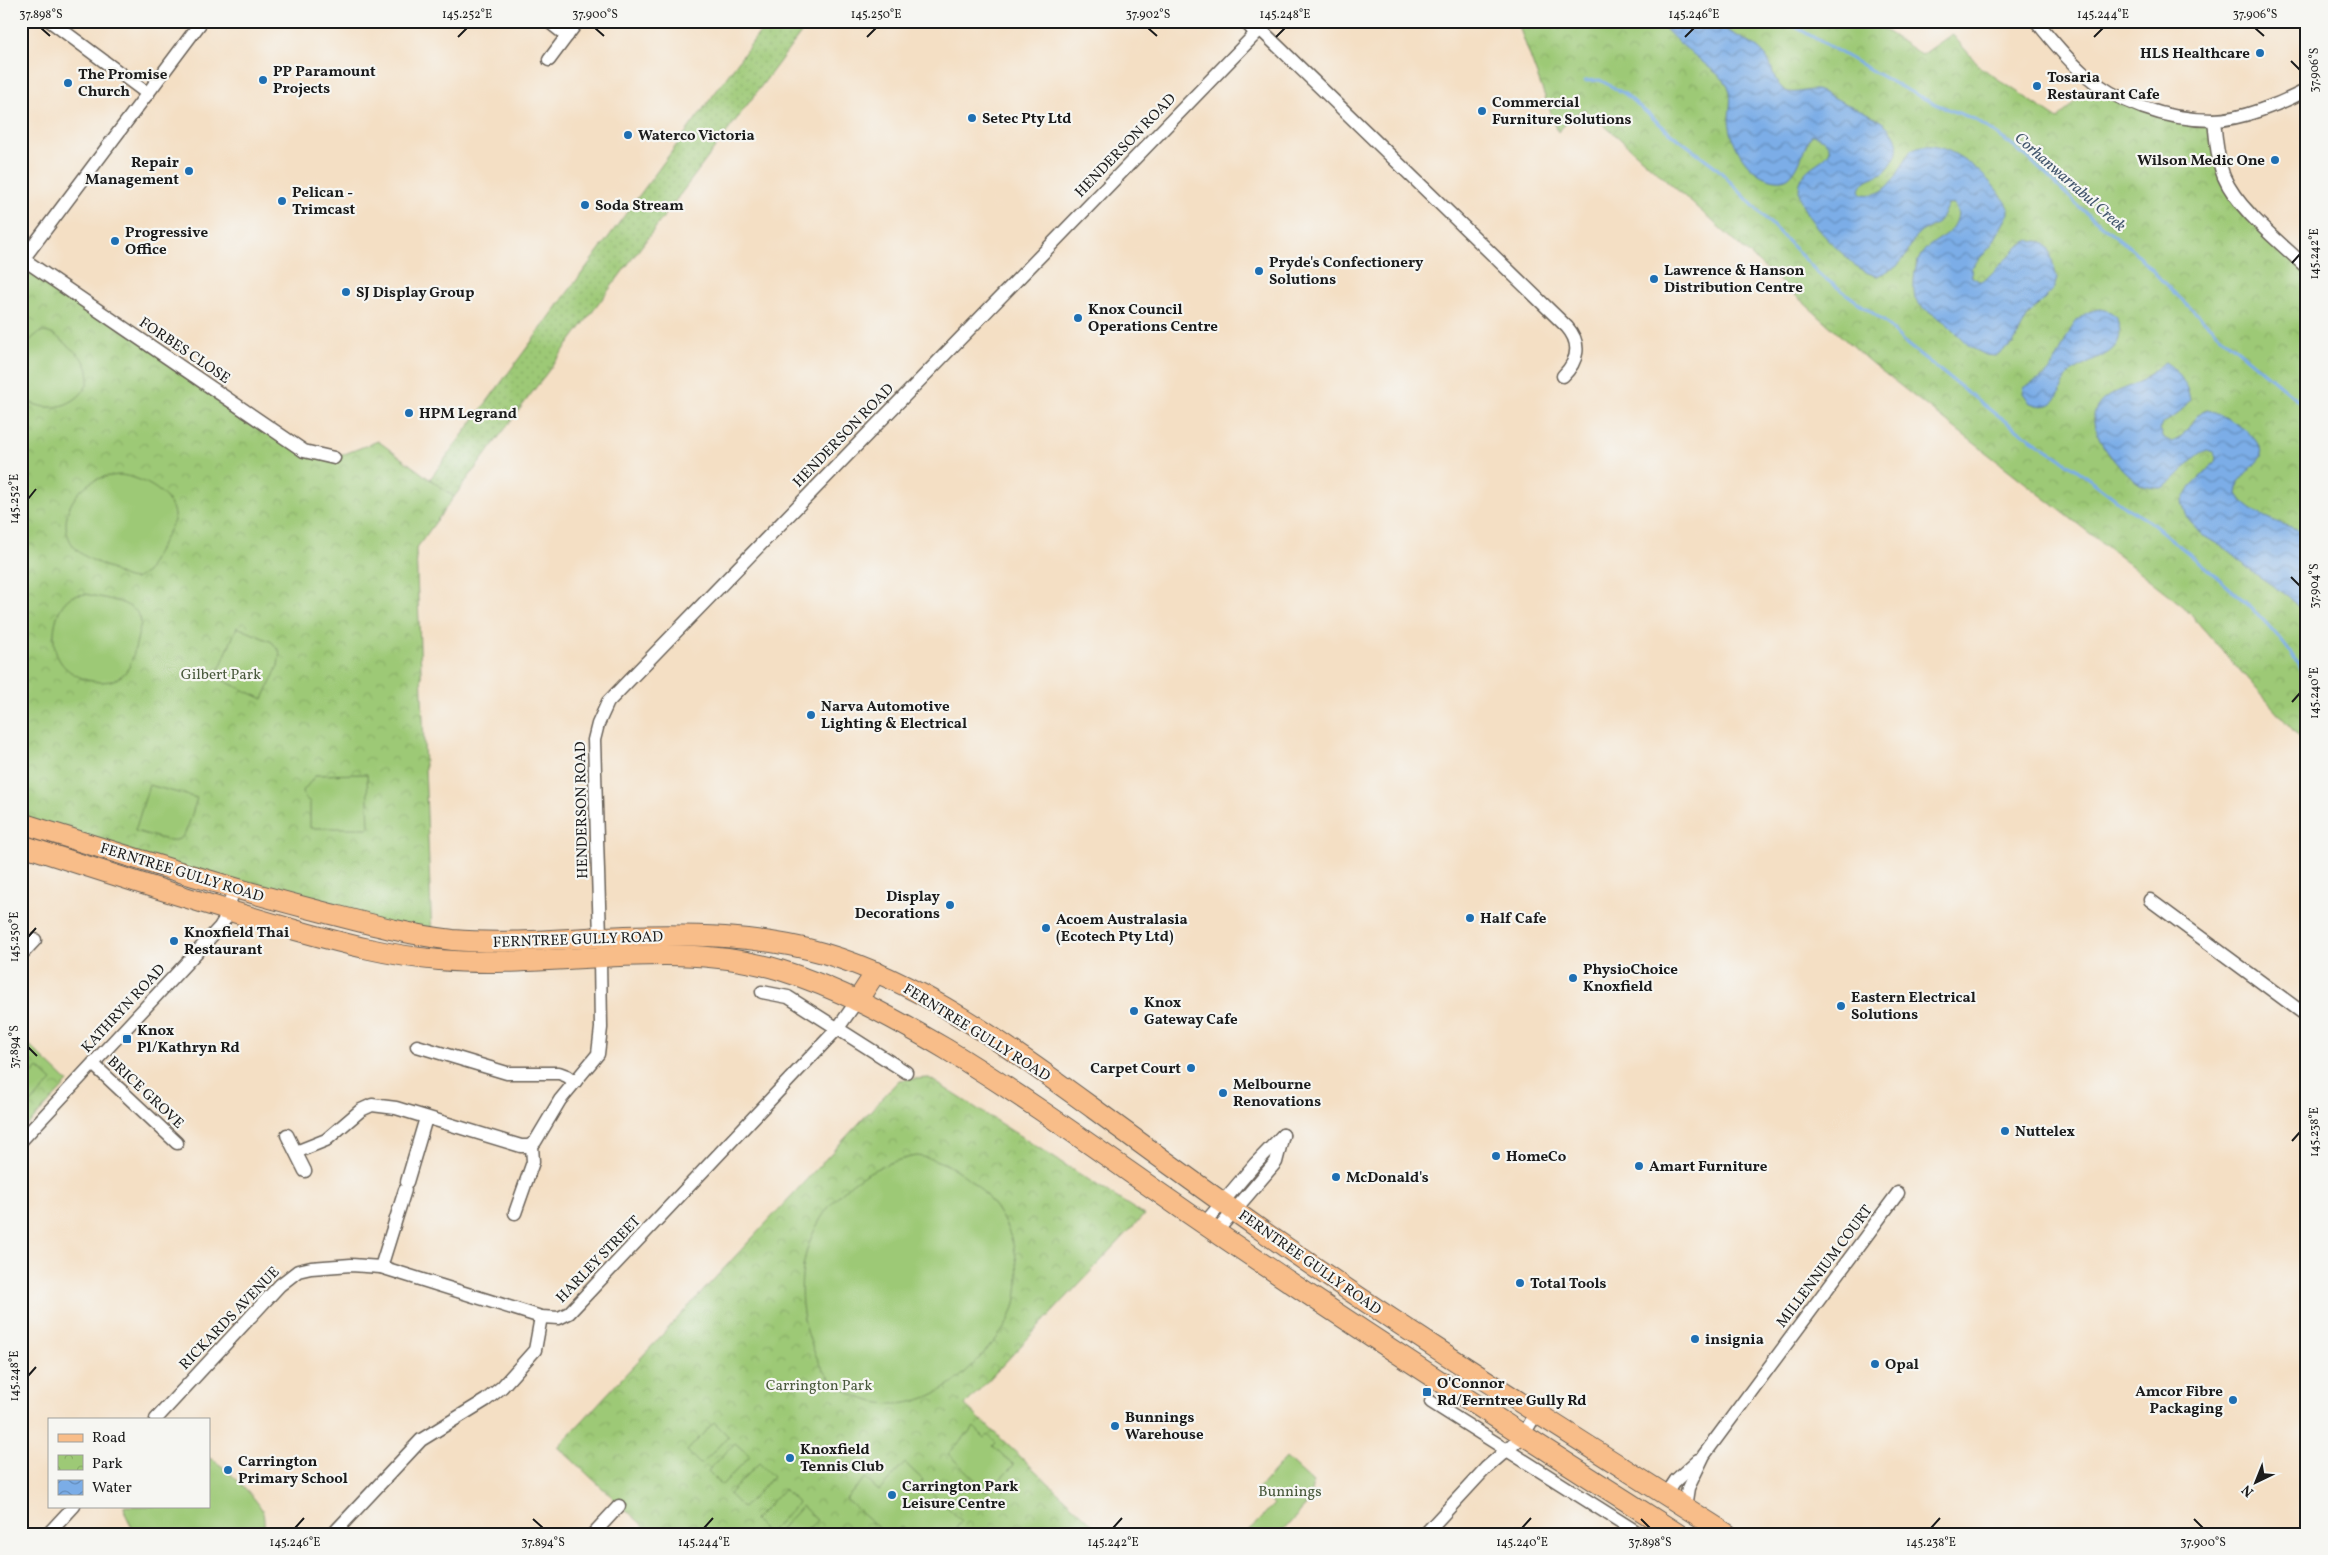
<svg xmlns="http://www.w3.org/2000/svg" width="2328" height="1555" font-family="Vollkorn,serif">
  <defs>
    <pattern id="grass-dots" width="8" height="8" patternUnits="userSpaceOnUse" patternTransform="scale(1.25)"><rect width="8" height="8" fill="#9dc976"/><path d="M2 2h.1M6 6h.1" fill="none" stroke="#87ac66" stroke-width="1.8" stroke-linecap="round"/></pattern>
    <pattern id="park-crowns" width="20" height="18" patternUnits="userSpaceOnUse" patternTransform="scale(1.25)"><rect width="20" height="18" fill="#9dc976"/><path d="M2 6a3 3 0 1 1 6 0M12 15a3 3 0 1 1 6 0" fill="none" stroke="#87ac66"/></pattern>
    <pattern id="water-waves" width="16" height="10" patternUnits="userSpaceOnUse" patternTransform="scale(1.25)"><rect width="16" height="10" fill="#7bade7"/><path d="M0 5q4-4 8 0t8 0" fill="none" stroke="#648cba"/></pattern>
  </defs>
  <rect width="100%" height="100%" fill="#f6f6f2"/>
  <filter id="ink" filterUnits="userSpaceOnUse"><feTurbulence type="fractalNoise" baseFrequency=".02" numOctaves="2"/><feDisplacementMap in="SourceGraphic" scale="10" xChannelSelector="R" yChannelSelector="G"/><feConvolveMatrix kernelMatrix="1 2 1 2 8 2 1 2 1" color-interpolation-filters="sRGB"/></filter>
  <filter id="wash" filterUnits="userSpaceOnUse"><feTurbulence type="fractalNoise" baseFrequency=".0096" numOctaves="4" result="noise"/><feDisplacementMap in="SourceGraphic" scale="20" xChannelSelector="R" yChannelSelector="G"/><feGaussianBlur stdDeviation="1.12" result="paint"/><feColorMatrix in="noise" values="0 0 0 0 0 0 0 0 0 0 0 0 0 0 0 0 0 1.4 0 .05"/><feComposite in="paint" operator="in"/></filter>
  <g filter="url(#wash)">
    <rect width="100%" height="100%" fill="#f4dfc4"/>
    <path fill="url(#grass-dots)" stroke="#5c7249" d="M768,21H810L454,497L430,479Z"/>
    <g fill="url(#park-crowns)" stroke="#5c7249">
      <path d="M1517,21H1871L1922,55L1952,34L1980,67L2058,119L2094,81L2129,102L2214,120L2224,177L2307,268V746L2183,606L1870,362L1618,137L1584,109L1573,116L1558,132Z"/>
      <path d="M21,262L304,451L334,458L378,441L454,497L416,549L432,937L21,823Z"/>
      <path d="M21,1037L68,1082L28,1125L21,1119Z"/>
      <path d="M929,1078L1144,1215L965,1405L1103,1534H652L558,1447L899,1080Z"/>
    </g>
    <g fill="#9dc976" stroke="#5c7249">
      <path d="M41,332C53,332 59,338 68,346C74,351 83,357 86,365C96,386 75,405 54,407C43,408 31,404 21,398C21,374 15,346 41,332Z"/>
      <path d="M120,475C142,477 177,495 174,521L147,572L136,579C125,579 116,572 107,567C97,562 85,558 77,550C56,529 68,497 90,483C99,477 109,476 120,475Z"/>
      <path d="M86,594C103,599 140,601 141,623C137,637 135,655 129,667C115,693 72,681 60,661C49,645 53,608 71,597C75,595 81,595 86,594Z"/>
      <path d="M237,627L272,642L280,652L278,666L263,699L220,679L217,675Z"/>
      <path d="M367,774L369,828H310V802L305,798L303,791L316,775Z"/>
      <path d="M149,785L197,798C181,849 186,845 135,831Z"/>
      <path d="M38,1068L52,1081L24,1110L21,1108V1086Z"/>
      <path d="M917,1156C948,1160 973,1178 992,1203C1014,1231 1024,1271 1014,1307C1009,1325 996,1340 983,1354C951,1391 910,1416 861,1398C849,1393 837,1387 829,1377C816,1361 809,1340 804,1319C789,1239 837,1169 917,1156Z"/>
      <path d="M714,1422L728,1436L701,1465L687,1451Z"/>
      <path d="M974,1427L985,1438L988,1435L996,1443L993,1446L1014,1465L988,1492L948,1454Z"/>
      <path d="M735,1443L750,1456L722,1485L708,1471Z"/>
      <path d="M209,1458C222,1463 256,1497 262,1510C265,1518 264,1526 264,1534H135L125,1513L124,1506H209Z"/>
      <path d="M1286,1458L1313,1483L1309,1502L1280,1534H1246L1274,1504L1258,1489Z"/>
      <path d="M759,1463L773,1477L743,1508L729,1494Z"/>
      <path d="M905,1463L923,1480L921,1483L962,1521L956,1528L957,1530L954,1534H909L901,1527L894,1534H885L846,1499L865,1478L879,1491Z"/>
      <path d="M784,1489L798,1503L768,1534L754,1520Z"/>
      <path d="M802,1506L817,1520L803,1534H776Z"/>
    </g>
    <g fill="url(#water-waves)" stroke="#4c6482">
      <path d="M1659,21H1714C1729,35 1751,39 1765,55C1774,66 1772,83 1786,91C1795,95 1806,89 1816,90C1826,93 1835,98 1844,103C1870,114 1918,132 1888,168C1880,179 1864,175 1859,191L1862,194C1891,199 1899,168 1911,150C1940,133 1983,171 1999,193C2004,200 2009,203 2009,213L1991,246L1971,268L1972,277L1979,281H1984L2019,246L2026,242L2031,240L2043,242L2049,249L2057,278L2054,289L2029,314L2013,344L1995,356L1986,355L1970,347L1946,323L1921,306L1915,299C1912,283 1914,258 1928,247C1941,236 1955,234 1958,214L1954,204L1948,205L1938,223L1921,232L1914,239L1906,256L1896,267L1877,276L1868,273L1853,264C1834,244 1785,206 1803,176C1809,165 1826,161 1830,150C1828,142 1820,135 1812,135C1803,146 1802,164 1791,175C1786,181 1778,181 1770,179C1746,172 1731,144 1729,120C1729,109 1733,97 1728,86C1723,77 1714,72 1706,65C1690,51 1672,39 1659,21Z"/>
      <path d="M2100,309C2109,310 2115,313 2118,322C2129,355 2090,358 2071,373C2058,384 2062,415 2030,403L2023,393L2024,388C2033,381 2043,380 2050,370C2067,348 2067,313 2100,309Z"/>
      <path d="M2165,362C2178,370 2188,385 2190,400L2178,414L2162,424L2160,429L2164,438L2172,442C2190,436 2191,413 2208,409C2225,416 2264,436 2261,457L2239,482L2237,494C2251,517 2283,523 2307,533V614L2288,596L2251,571L2229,551L2202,535L2187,517L2182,502L2191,486L2215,462L2216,457L2213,452L2207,450C2192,455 2179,479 2162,488C2155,488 2147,488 2140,484C2122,473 2084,432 2096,409C2105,392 2126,390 2141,381C2150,376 2156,367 2165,362Z"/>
    </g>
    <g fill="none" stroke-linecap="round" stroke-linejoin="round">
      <g stroke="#7bade7" stroke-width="3">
        <path d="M1785,21L1897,85L1935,104L1974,119L2002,138L2027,157L2085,212L2133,250L2167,286L2221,336L2307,408"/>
        <path d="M1585,81L1600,80L1625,94L1668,131L1716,167L1819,274L1885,322L1904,342L1999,417L2076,469L2127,508L2149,521C2199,563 2281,622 2307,681"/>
      </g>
    </g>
  </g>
  <g filter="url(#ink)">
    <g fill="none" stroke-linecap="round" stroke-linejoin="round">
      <defs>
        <g id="street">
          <path d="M50,21L148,94"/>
          <path d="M548,21L567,36"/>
          <path d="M1244,21L1256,33"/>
          <path d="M2036,21C2051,39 2065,57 2082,72C2117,103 2166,120 2213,120C2241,120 2282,103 2307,90"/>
          <path d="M1260,29L1567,327C1582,344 1578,361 1563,376"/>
          <path d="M549,60L578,21"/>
          <path d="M2214,120C2216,138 2217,159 2224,177C2238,210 2281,243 2307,268"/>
          <path d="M23,259L304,451L334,458"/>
          <path d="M21,262L202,21"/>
          <path d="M2150,900L2307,1016"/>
          <path d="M600,937L594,740L598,724L608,702L1268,21"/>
          <path d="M21,955L35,940"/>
          <path d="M762,992L788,997L906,1072"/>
          <path d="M417,1046L507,1073H559L567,1076L575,1082"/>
          <path d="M93,1064L177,1143"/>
          <path d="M287,1135L305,1171"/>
          <path d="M21,1141L220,927L225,919L234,888"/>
          <path d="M296,1152L326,1140L361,1110L372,1105L396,1108L521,1146H529L535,1142L560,1100L598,1054L601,1028L600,958"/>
          <path d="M407,1182L426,1118"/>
          <path d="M515,1213L533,1162L532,1145"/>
          <path d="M1204,1224L1255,1164L1283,1135"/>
          <path d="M1216,1232L1276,1162L1283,1135"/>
          <path d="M381,1267L405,1190"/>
          <path d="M1431,1402L1640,1534"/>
          <path d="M156,1419L280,1285L298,1271L311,1268L351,1265L381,1267L541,1317L559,1318L569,1313L838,1028L857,1001"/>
          <path d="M1666,1495L1676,1480L1698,1460"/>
          <path d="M1685,1507L1688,1488L1704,1455L1898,1193"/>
          <path d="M48,1534L74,1506"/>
          <path d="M333,1534L421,1440L486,1400L502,1387L535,1350L541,1317"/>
          <path d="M593,1534L619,1506"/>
          <path d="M1425,1534L1486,1468L1523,1436L1536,1413"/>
        </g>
        <g id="primary">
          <path d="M21,823C122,854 221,886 323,912C366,923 409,935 453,940C510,945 568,938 625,936C690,934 760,935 823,953C922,982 1012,1049 1094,1109C1151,1151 1207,1192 1264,1232C1415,1338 1572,1435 1727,1534"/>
          <path d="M21,845C112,874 203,904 295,930C342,943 390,956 439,960C551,970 672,937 780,970C839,988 893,1018 946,1049C1030,1100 1110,1159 1191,1215C1351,1325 1514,1430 1678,1534"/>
          <path d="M857,1001L876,972"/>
        </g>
      </defs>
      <use href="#street" stroke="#686057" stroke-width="15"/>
      <use href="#primary" stroke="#686057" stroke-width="22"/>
      <use href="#street" stroke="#fff" stroke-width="12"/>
      <use href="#primary" stroke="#f8bd89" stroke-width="20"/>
    </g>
  </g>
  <path fill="none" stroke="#1c1c1c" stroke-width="2" d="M41,28L50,36M595,28L604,36M1148,28L1157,36M2255,28L2264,36M458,37L467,28M867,37L876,28M1276,37L1285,28M1685,37L1694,28M2094,37L2103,28M2291,61L2300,70M2292,263L2300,254M28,499L36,489M2291,577L2300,586M2292,702L2300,693M28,937L36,928M28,1047L37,1056M2292,1141L2300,1132M28,1376L36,1367M533,1519L543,1528M1641,1519L1650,1528M2194,1519L2203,1528M295,1528L304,1518M704,1528L713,1518M1113,1528L1122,1518M1522,1528L1531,1518M1931,1528L1940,1518"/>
  <g fill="#1f6fb2" stroke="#f6f6f2" stroke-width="2">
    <circle cx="2260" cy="53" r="5"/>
    <circle cx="263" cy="80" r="5"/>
    <circle cx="68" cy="83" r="5"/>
    <circle cx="2037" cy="86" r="5"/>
    <circle cx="1482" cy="111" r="5"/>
    <circle cx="972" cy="118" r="5"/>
    <circle cx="628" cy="135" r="5"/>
    <circle cx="2275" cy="160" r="5"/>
    <circle cx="189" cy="171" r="5"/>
    <circle cx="282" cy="201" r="5"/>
    <circle cx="585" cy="205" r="5"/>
    <circle cx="115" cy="241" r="5"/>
    <circle cx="1259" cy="271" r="5"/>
    <circle cx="1654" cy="279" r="5"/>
    <circle cx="346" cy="292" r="5"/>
    <circle cx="1078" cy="318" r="5"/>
    <circle cx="409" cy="413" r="5"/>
    <circle cx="811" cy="715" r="5"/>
    <circle cx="950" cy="905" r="5"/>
    <circle cx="1470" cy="918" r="5"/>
    <circle cx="1046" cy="928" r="5"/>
    <circle cx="174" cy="941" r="5"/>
    <circle cx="1573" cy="978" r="5"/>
    <circle cx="1841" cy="1006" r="5"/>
    <circle cx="1134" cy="1011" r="5"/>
    <rect x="122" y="1034" width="10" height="10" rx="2.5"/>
    <circle cx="1191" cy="1068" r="5"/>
    <circle cx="1223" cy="1093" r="5"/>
    <circle cx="2005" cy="1131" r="5"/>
    <circle cx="1496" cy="1156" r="5"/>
    <circle cx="1639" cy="1166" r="5"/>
    <circle cx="1336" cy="1177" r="5"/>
    <circle cx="1520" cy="1283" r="5"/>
    <circle cx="1695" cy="1339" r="5"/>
    <circle cx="1875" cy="1364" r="5"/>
    <rect x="1422" y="1387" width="10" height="10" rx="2.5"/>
    <circle cx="2233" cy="1400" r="5"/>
    <circle cx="1115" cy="1426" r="5"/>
    <circle cx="790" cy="1458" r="5"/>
    <circle cx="228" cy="1470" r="5"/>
    <circle cx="892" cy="1495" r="5"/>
  </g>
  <g text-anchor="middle" stroke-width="4.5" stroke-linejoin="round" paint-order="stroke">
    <g font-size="15" font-weight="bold" fill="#1c1c1c" stroke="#f6f6f2" text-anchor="start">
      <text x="2250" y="58" text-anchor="end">HLS Healthcare</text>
      <text x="273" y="76">PP Paramount<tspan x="273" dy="17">Projects</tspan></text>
      <text x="78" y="79">The Promise<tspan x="78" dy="17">Church</tspan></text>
      <text x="2047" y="82">Tosaria<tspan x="2047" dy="17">Restaurant Cafe</tspan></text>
      <text x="1492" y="107">Commercial<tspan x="1492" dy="17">Furniture Solutions</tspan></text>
      <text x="982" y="123">Setec Pty Ltd</text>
      <text x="638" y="140">Waterco Victoria</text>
      <text x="2265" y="165" text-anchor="end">Wilson Medic One</text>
      <text x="179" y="167" text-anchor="end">Repair<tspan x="179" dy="17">Management</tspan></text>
      <text x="292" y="197">Pelican -<tspan x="292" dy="17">Trimcast</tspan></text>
      <text x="595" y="210">Soda Stream</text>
      <text x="125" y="237">Progressive<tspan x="125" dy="17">Office</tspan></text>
      <text x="1269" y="267">Pryde's Confectionery<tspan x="1269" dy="17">Solutions</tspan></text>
      <text x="1664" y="275">Lawrence &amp; Hanson<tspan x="1664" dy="17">Distribution Centre</tspan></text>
      <text x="356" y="297">SJ Display Group</text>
      <text x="1088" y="314">Knox Council<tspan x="1088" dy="17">Operations Centre</tspan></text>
      <text x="419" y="418">HPM Legrand</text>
      <text x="821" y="711">Narva Automotive<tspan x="821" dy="17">Lighting &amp; Electrical</tspan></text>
      <text x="940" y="901" text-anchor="end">Display<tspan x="940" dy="17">Decorations</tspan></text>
      <text x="1480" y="923">Half Cafe</text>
      <text x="1056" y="924">Acoem Australasia<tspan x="1056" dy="17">(Ecotech Pty Ltd)</tspan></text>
      <text x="184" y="937">Knoxfield Thai<tspan x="184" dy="17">Restaurant</tspan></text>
      <text x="1583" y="974">PhysioChoice<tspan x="1583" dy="17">Knoxfield</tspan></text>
      <text x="1851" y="1002">Eastern Electrical<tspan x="1851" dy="17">Solutions</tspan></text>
      <text x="1144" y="1007">Knox<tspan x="1144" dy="17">Gateway Cafe</tspan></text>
      <text x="137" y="1035">Knox<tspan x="137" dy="17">Pl/Kathryn Rd</tspan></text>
      <text x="1181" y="1073" text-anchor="end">Carpet Court</text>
      <text x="1233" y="1089">Melbourne<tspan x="1233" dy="17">Renovations</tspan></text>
      <text x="2015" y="1136">Nuttelex</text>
      <text x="1506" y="1161">HomeCo</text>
      <text x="1649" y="1171">Amart Furniture</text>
      <text x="1346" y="1182">McDonald's</text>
      <text x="1530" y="1288">Total Tools</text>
      <text x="1705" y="1344">insignia</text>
      <text x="1885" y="1369">Opal</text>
      <text x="1437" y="1388">O'Connor<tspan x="1437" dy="17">Rd/Ferntree Gully Rd</tspan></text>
      <text x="2223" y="1396" text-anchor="end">Amcor Fibre<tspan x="2223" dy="17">Packaging</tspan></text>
      <text x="1125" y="1422">Bunnings<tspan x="1125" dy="17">Warehouse</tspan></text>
      <text x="800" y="1454">Knoxfield<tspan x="800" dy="17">Tennis Club</tspan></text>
      <text x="238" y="1466">Carrington<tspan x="238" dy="17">Primary School</tspan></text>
      <text x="902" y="1491">Carrington Park<tspan x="902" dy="17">Leisure Centre</tspan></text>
    </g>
    <g font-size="15" fill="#1c1c1c" stroke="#f6f6f2">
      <text transform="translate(1125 145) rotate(-46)" y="5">HENDERSON ROAD</text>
      <text transform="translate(185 350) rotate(34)" y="5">FORBES CLOSE</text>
      <text transform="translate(843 435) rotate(-46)" y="5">HENDERSON ROAD</text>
      <text transform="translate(581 810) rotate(-91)" y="5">HENDERSON ROAD</text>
      <text transform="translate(182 872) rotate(17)" y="5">FERNTREE GULLY ROAD</text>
      <text transform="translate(578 939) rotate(-2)" y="5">FERNTREE GULLY ROAD</text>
      <text transform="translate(123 1008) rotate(-47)" y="5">KATHRYN ROAD</text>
      <text transform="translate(977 1032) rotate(32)" y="5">FERNTREE GULLY ROAD</text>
      <text transform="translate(146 1092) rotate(43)" y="5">BRICE GROVE</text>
      <text transform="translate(598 1259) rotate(-46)" y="5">HARLEY STREET</text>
      <text transform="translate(1310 1262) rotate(35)" y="5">FERNTREE GULLY ROAD</text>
      <text transform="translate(1824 1266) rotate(-53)" y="5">MILLENNIUM COURT</text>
      <text transform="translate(229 1318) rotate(-46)" y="5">RICKARDS AVENUE</text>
    </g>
    <g font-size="15" fill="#49593c" stroke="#f6f6f2">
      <text x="221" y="679">Gilbert Park</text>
      <text x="819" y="1390">Carrington Park</text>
      <text x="1290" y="1496">Bunnings</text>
    </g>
    <g font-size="16" font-style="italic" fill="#42566d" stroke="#f6f6f2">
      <text transform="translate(2071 181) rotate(41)" y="6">Corhanwarrabul Creek</text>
    </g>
  </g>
  <rect width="2328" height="1555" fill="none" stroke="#f6f6f2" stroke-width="55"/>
  <rect x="48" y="1418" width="162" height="90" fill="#f6f6f2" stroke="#9f9f9c"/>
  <rect x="58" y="1434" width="25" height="8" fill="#f8bd89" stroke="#9f9f9c"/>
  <text x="92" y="1442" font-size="15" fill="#1c1c1c">Road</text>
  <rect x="58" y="1455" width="25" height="15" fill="url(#park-crowns)" stroke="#9f9f9c"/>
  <text x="92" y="1468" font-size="15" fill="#1c1c1c">Park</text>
  <rect x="58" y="1480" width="25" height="15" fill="url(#water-waves)" stroke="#9f9f9c"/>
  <text x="92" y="1492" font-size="15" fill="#1c1c1c">Water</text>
  <g transform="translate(2256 1482) rotate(223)" stroke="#f6f6f2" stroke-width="4" paint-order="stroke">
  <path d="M0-4L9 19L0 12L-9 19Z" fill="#1c1c1c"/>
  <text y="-8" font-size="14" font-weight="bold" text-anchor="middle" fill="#1c1c1c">N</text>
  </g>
  <rect x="28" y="28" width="2272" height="1500" fill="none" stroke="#1c1c1c" stroke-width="2"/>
  <g font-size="12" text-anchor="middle" fill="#1c1c1c">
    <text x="41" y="18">37.898°S</text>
    <text x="467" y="18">145.252°E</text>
    <text x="595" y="18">37.900°S</text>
    <text x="876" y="18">145.250°E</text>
    <text x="1148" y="18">37.902°S</text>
    <text x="1285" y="18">145.248°E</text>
    <text x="1694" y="18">145.246°E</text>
    <text x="2103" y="18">145.244°E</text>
    <text x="2255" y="18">37.906°S</text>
    <text transform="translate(2314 70) rotate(-90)" y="4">37.906°S</text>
    <text transform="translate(2314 254) rotate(-90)" y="4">145.242°E</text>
    <text transform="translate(14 499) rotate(-90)" y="4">145.252°E</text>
    <text transform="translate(2314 586) rotate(-90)" y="4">37.904°S</text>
    <text transform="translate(2314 693) rotate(-90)" y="4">145.240°E</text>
    <text transform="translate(14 937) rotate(-90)" y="4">145.250°E</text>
    <text transform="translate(14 1047) rotate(-90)" y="4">37.894°S</text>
    <text transform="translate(2314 1132) rotate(-90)" y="4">145.238°E</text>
    <text transform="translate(14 1376) rotate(-90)" y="4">145.248°E</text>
    <text x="295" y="1546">145.246°E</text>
    <text x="543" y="1546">37.894°S</text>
    <text x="704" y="1546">145.244°E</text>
    <text x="1113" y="1546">145.242°E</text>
    <text x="1522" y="1546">145.240°E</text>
    <text x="1650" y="1546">37.898°S</text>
    <text x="1931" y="1546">145.238°E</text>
    <text x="2203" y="1546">37.900°S</text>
  </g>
</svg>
